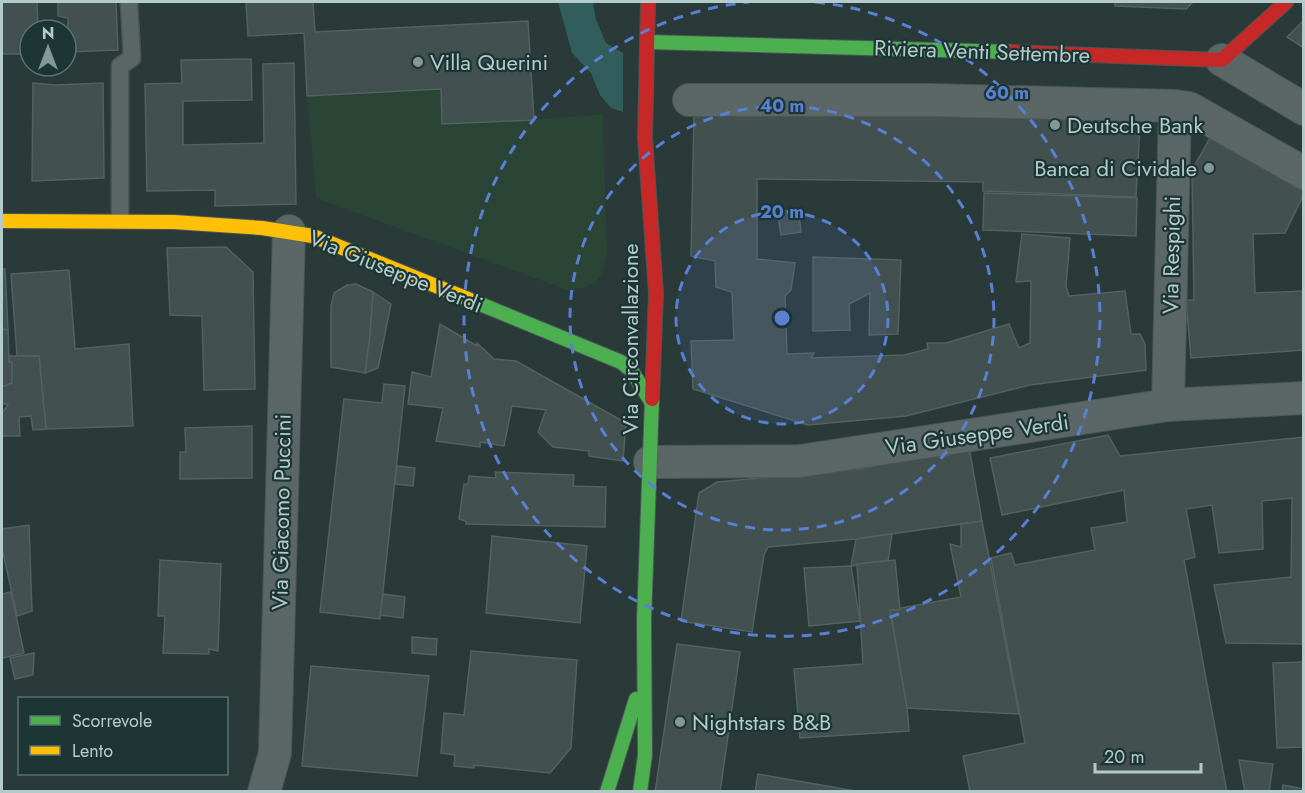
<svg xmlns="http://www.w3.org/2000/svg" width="1305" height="793" font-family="Jost,sans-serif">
  <rect width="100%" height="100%" fill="#2a3a39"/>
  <path fill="#2a4436" d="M441,89L443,124L534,120L603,114L607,255C602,283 595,287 567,290L316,198L307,96Z"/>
  <path fill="#315e5c" d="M558,2H593L596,20L606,43L623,53V112L611,108L600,95L591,73L572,53Z"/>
  <g fill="#42504f" stroke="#526161" stroke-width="1.5">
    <path d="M2,2H37L38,30H30V54H2Z"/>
    <path d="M58,2H116L118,50L68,52V18L58,16Z"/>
    <path d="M246,2H313L315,32L528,21L534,120L442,124L441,89L307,96L304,33L248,36Z"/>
    <path d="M1115,2H1193L1186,9L1115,6Z"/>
    <path d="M1304,20V48L1287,37Z"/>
    <path d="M251,59L252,100L183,101V145L264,143L263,64L294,63L296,204L215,206V190L147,191L145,84L182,83L181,60Z"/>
    <path d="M33,83L56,85L103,83L104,178L32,181Z"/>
    <path d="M694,113H983L1140,124L1136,197L983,191V182L757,179V259L795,263L791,290L785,296L787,354L814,353L811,358L904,355L928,349L927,343H946L1009,324L1019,348L1030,343L1031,281L1016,282L1022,234L1070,238L1066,286L1069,296L1125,291L1131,334H1140L1145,344L1146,370L1030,385L906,416L808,425L693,389L691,341L734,340L732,292L716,287L715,261L691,256Z"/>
    <path d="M1210,138L1304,186V194L1285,233L1253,234L1255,293L1304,291V350L1191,358L1186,300H1194L1192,170Z"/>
    <path d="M984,193L1137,198L1136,236L983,230Z"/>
    <path d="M798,209L801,232L781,235L777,212Z"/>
    <path d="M226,247L253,272L255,389L204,390L202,316L170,315L167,248Z"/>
    <path d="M813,257L901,260L898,334L869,335L870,293L849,304L850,330L813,331Z"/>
    <path d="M2,269H5L8,330L2,329Z"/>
    <path d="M69,270L75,349L129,344L133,426L46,429L39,356H17L11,274Z"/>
    <path d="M356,284L373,292L370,336L365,373L331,367V306L334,293L347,285Z"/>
    <path d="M373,292L391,304L378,368L365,373L370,336Z"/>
    <path d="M440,324L477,346V343L494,359L516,361L626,423L623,461L589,456V451L553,447L538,432L546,410L512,406L504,446L480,442V447L436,441L443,408L408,404L412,372L431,377Z"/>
    <path d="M2,329L8,330L9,362H12V383L2,387Z"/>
    <path d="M9,356H39L46,429L33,430L31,416L19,417L20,436H2V413L8,405L2,403V387L12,383V362H9Z"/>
    <path d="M384,384L405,386L380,619L320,612L344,399L382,403Z"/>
    <path d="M252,426V478L180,479V452H186L185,428Z"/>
    <path d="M1108,435L1120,456L1304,437V644L1226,643L1214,585L1291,577L1292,498L1262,501L1263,549L1219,553L1212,505L1186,509L1195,557L1184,560L1227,792H970L963,756L1025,743L991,558L1011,553L1015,565L1095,550L1091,528L1127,522L1124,490L1002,515L990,458Z"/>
    <path d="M969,447L982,521L856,539L768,547L764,555L752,632L681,621L699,493L717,482L860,469Z"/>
    <path d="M397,466L415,468L413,486L395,484Z"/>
    <path d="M495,472L574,475L573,486L606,487L605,527L466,524V521L459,519L464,484H468L469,476L496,478Z"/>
    <path d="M982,521L1019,714L907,708L890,610L961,597L950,544L961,547V524Z"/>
    <path d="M29,525L32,611L17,616L2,548V529Z"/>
    <path d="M892,534L888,560L851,566L856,539Z"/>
    <path d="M492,536L587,546L580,623L486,613Z"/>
    <path d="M160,560L221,564L218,651L209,649V654L163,653L165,616H158Z"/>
    <path d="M895,560L900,610H890L907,708L909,731L800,738L794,669L863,664L857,564Z"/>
    <path d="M851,566L860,621L809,626L804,568Z"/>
    <path d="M11,592L24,653L2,658V594Z"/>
    <path d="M383,594L405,597L403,618L380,615Z"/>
    <path d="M412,637L437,639L436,655L412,653Z"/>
    <path d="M677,644L740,652L720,792H655Z"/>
    <path d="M471,651L577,660L571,748L550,773L474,765V768L454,766L455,755L441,753L444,713L464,715Z"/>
    <path d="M34,653L33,675L15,679L10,658Z"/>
    <path d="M1304,662V747L1277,748L1273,663Z"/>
    <path d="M311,666L429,676L417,776L302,766Z"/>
    <path d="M1239,760L1273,764L1269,792H1245Z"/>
    <path d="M758,774L861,792H755Z"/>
    <path d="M1283,785L1304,789V792H1282Z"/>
  </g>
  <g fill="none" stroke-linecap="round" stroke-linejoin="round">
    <defs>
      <path id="lane" d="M120,220V66L132,58L129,2"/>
      <g id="street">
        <path d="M1222,60L1304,109"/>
        <path d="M689,100H930L1175,106L1189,108L1304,173"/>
        <path d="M1168,405L1175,106"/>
        <path d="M650,462L800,461L1168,405L1304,398"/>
        <path d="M264,792L275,753L289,231"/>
      </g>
      <g id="fast">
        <path d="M648,42L1012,52"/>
        <path d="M468,299L621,362L631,370L652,403"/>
        <path d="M607,792L636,699"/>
        <path d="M640,792L645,755L644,620L652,399"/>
      </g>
      <path id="slow" d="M2,221L174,222L262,228L313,236L468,299"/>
      <g id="jam">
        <path d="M648,2L645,138L656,293L652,399"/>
        <path d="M1012,52L1222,60L1286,2"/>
      </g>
    </defs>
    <use href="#lane" stroke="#4a5655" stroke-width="19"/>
    <use href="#street" stroke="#4a5655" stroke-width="34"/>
    <use href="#fast" stroke="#4a5655" stroke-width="16"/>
    <use href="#slow" stroke="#4a5655" stroke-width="16"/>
    <use href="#jam" stroke="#4a5655" stroke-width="16"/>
    <use href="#lane" stroke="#5b6767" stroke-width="16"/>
    <use href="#street" stroke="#5b6767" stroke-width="32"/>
    <use href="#fast" stroke="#4caf50" stroke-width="14"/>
    <use href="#slow" stroke="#ffc107" stroke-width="14"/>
    <use href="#jam" stroke="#c62828" stroke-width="14"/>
  </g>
  <circle cx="782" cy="318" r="106" fill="#5980d3" fill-opacity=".12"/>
  <g fill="none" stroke="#5980d3" stroke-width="3" stroke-dasharray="10 8">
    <circle cx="782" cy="318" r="106"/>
    <circle cx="782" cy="318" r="212"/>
    <path d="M815 2A318 318 0 1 1 749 2"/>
  </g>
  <g fill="#849898" stroke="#1d3534" stroke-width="2">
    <circle cx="418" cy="62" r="6"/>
    <circle cx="1055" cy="125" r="6"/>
    <circle cx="1209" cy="168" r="6"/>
    <circle cx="680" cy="722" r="6"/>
  </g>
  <g text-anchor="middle" stroke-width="4.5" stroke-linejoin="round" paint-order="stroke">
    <g font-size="22" fill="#b4cbcb" stroke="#1d3534">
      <text transform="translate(982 51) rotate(2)" y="8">Riviera Venti Settembre</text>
      <text transform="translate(1171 255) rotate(-89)" y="8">Via Respighi</text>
      <text transform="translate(396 271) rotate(22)" y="8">Via Giuseppe Verdi</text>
      <text transform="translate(630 339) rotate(-90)" y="8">Via Circonvallazione</text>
      <text transform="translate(977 434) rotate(-8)" y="8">Via Giuseppe Verdi</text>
      <text transform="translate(281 512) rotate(-89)" y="8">Via Giacomo Puccini</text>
    </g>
    <g font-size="22" fill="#b4cbcb" stroke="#1d3534" text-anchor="start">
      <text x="430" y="70">Villa Querini</text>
      <text x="1067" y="133">Deutsche Bank</text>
      <text x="1197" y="176" text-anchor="end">Banca di Cividale</text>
      <text x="692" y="730">Nightstars B&amp;B</text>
    </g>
  </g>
  <circle cx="782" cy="318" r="9" fill="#5980d3" stroke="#1d3534" stroke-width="3"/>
  <g font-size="18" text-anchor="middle" font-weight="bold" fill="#5980d3" stroke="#1d3534" stroke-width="4.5" stroke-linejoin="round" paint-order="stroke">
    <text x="1007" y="99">60 m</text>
    <text x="782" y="112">40 m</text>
    <text x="782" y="218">20 m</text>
  </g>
  <rect width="1305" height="793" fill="none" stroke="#b4cbcb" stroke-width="6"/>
  <rect x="18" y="697" width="210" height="78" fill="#1d3534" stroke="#597170" stroke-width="1.5"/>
  <rect x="30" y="716" width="30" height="9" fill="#4caf50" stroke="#597170" stroke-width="1.5"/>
  <text x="72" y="727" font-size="18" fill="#b4cbcb">Scorrevole</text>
  <rect x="30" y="746" width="30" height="9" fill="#ffc107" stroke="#597170" stroke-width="1.5"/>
  <text x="72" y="757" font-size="18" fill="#b4cbcb">Lento</text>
  <g transform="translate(48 48)"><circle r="28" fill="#1d3534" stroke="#597170" stroke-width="1.5"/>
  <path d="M0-4.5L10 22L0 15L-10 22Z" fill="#849898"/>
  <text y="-9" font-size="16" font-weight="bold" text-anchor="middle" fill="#b4cbcb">N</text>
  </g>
  <path d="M1095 763v9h106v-9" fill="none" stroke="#b4cbcb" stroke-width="3"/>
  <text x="1104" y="763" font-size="18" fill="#b4cbcb" stroke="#1d3534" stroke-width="4.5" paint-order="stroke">20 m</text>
</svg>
